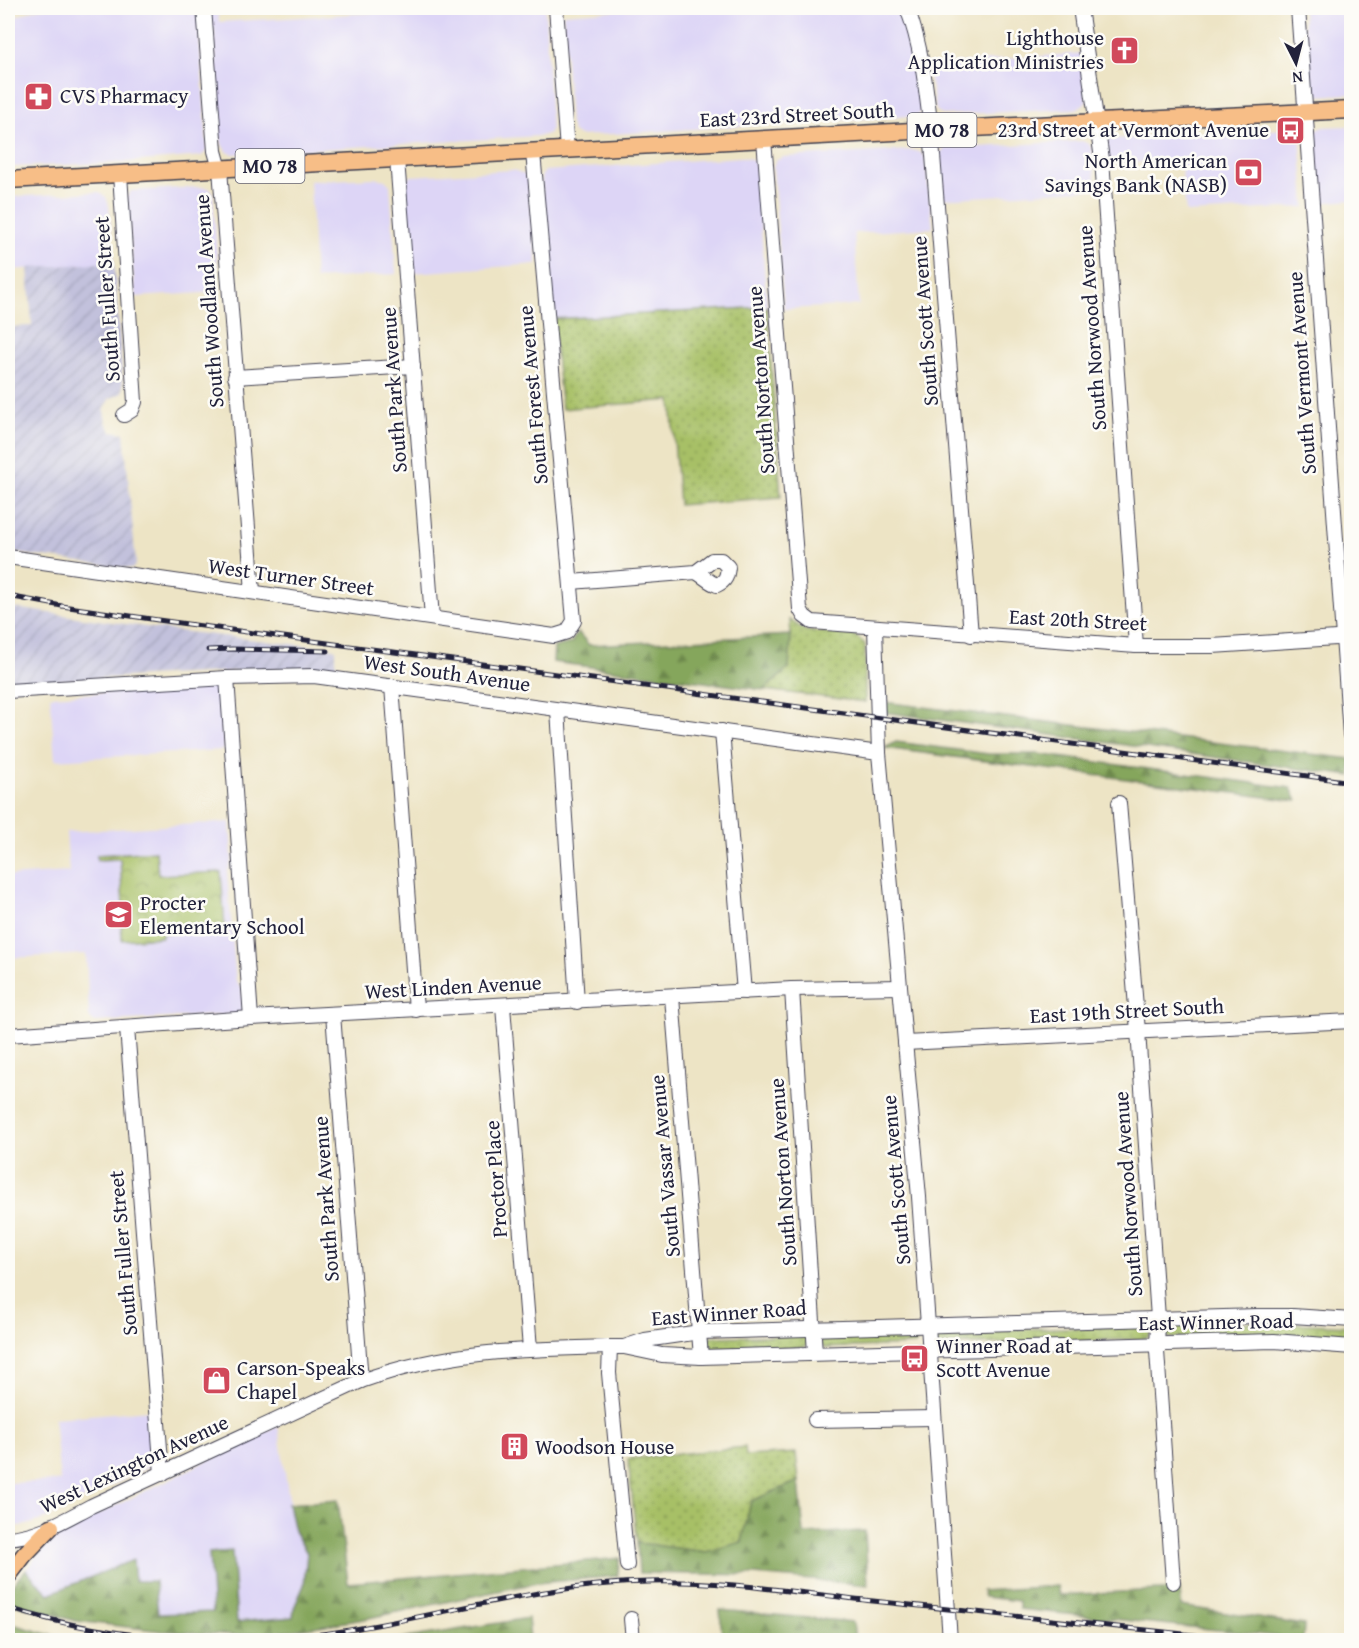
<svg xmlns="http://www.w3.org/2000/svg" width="1359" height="1648" font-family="'Gentium Book Plus',serif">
  <defs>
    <pattern id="industrial-furrows" width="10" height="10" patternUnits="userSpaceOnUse" patternTransform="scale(1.5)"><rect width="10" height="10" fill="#c2c1dc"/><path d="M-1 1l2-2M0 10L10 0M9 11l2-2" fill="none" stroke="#a6a6be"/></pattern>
    <pattern id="grass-dots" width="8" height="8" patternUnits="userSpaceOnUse" patternTransform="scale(1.5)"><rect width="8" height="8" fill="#a7c066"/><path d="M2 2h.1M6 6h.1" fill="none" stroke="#889c55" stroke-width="1.8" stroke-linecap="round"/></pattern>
    <pattern id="forest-firs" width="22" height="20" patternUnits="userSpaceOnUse" patternTransform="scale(1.5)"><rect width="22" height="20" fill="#85a65b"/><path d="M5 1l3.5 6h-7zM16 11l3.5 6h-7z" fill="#6c874c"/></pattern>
    <pattern id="park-crowns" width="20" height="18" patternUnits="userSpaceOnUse" patternTransform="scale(1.5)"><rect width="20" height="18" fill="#a7c066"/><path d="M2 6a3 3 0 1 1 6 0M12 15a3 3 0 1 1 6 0" fill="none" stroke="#889c55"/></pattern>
  </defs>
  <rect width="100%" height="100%" fill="#fdfcf7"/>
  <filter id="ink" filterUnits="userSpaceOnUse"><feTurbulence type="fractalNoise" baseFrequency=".0167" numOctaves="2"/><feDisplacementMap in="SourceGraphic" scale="12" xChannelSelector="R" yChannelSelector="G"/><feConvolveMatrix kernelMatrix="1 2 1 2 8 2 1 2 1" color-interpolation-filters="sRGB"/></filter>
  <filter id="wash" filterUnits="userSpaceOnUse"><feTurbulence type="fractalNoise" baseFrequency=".008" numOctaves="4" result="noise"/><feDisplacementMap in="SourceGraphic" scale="24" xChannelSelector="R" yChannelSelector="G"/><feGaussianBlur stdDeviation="1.35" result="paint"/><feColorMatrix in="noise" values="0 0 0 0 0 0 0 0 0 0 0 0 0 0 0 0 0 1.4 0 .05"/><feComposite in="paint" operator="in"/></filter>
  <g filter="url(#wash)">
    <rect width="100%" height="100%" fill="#ede4c5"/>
    <g fill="#ddd5f6">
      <path d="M39,8H218L219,22L455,8H545L551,128L548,134L540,136L233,154L227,152L222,145L220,135L214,28L199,30L207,145L206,152L201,156L115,163L8,167V34H15V17Z"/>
      <path d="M651,8H901L912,44L920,88L921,109L918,115L912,116L579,136L573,132L570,124L563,14Z"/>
      <path d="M1303,8H1351V94L1317,96L1311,92L1308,84Z"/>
      <path d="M1083,53L1087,101L1083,106L1076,109L942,115L936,110L927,65Z"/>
      <path d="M1351,126V200L1318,203L1314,141L1316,131L1321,127Z"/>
      <path d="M1289,129L1296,130L1300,134L1305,207L1186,213L1181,160L1107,164V142L1111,139Z"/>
      <path d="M1082,141L1089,144L1092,149L1096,189L941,199L938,161L940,153L944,149Z"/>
      <path d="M912,150L920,152L925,157L933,228L854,233L859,305L784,309L773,168L775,161L783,157Z"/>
      <path d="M741,157L751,159L756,163L767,307L552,319L541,177L545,171Z"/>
      <path d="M513,170L524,174L528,180L537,264L412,273L405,190L406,181L411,176Z"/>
      <path d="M377,178L385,180L390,185L396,274L315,279L310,181Z"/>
      <path d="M199,187L209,188L213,193L219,292L135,297L127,197L131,191Z"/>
      <path d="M98,192L106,197L109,206L114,262L8,270V197Z"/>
      <path d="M215,686L220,689L224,750L55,760L50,696Z"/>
      <path d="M230,822L232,860L227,873L236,981L242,989L243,1011L239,1014L93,1022L89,1017L86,954L8,958V876L69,872L66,832Z"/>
      <path d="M151,1410L154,1459L152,1465L47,1518L27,1525L8,1527V1483L60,1481L54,1418Z"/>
      <path d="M278,1426L294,1531L307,1553L304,1585L294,1608V1617L237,1622L232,1551L209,1553L213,1612L158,1614L155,1581H134L133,1560L48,1594L26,1570L45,1545L74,1526Z"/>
    </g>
    <g fill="url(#industrial-furrows)">
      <path d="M114,262L123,385L122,393L109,399L104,411L106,422L111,431L124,433L136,564L132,569L8,552V327L32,326L28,268Z"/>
      <path d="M8,607L153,628L336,649V673L284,669L8,683Z"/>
    </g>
    <g fill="url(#grass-dots)" stroke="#647150" stroke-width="1.5">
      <path d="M767,307L781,497L679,505L671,400L562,409L552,319Z"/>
      <path d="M790,620L806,631L855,635L865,644V702L764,690L789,668L791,635Z"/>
      <path d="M1261,1322L1351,1326V1343L1170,1338L1165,1336V1328L1169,1325Z"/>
      <path d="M1144,1326L1148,1327L1150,1333L1148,1337L1141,1339L938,1345L934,1342L933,1337L936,1332L941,1331Z"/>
      <path d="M912,1332L917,1337V1342L915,1345L825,1348L821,1345L822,1336L825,1334Z"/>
      <path d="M804,1335L807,1338V1345L805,1347L713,1351L707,1345L708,1340L712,1337Z"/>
      <path d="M745,1447L746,1456L796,1453L799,1481L751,1501L742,1542L706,1552L637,1543L628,1459Z"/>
    </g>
    <g fill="url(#forest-firs)" stroke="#54644b" stroke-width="1.5">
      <path d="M578,632L589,645L791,635L789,668L764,690L553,662L554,647L571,643Z"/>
      <path d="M883,702L1351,759V776L883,712Z"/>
      <path d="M896,742L989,754H1037L1291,788L1297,801L884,748Z"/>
      <path d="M799,1481L804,1534L865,1531L868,1585L754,1575L639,1573L637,1543L706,1552L742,1542L751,1501Z"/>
      <path d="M338,1500L348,1583L620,1558L617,1576L537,1583L364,1619L294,1630L238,1635L162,1631L76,1621L8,1602C7,1588 17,1580 26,1570L49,1594L133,1560L135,1581H155L158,1614L213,1612L209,1553L232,1551L237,1622L293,1617L294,1608L304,1585L307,1553L294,1531L288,1504Z"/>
      <path d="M1057,1586L1059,1595L1180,1589L1181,1606L1304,1625L1303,1639L1019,1609V1601L984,1597L982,1591Z"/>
      <path d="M720,1610L853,1622L855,1640H722Z"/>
      <path d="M528,1618L530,1640H395Z"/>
      <path d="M8,1623L69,1640H8Z"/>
    </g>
    <path fill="url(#park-crowns)" stroke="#647150" stroke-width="1.5" d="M156,851L158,875L221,872L225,929L162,933V937L122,940L121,923L124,922L120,859L97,860V855Z"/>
  </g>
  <g filter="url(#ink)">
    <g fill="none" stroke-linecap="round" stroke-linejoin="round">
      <defs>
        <g id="minor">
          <path d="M204,8L215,151L220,169L253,592"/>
          <path d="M556,8L567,150"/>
          <path d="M907,8C922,47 926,89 931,130L971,635"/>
          <path d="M1080,8L1102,159L1136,646"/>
          <path d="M1298,8L1350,735"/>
          <path d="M764,139L800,609L804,616L812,622L1136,646H1212L1352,637"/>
          <path d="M397,159L432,618"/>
          <path d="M120,174L135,402L132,410L124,415"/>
          <path d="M235,377L413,366"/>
          <path d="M8,557L554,636L567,632L574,621L533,152"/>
          <path d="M571,582L696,572C704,576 708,582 717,585C726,581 727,576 728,567L721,560H712L696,572"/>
          <path d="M875,627L879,753L919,1197L950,1640"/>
          <path d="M227,678L251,1018"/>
          <path d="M392,686L416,1010"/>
          <path d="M8,691L227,678L314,676L879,753"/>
          <path d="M558,710L577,1002"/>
          <path d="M722,731L744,992"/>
          <path d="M1119,803L1138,1031L1158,1318L1157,1351L1173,1582"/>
          <path d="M792,989L815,1353"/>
          <path d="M672,997L701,1357"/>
          <path d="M503,1006L530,1349"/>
          <path d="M333,1014L361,1381"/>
          <path d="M127,1028L162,1474"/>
          <path d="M8,1035L251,1018L792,989L900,987"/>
          <path d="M905,1043L1352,1021"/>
          <path d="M610,1347L609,1373L627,1565"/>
          <path d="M624,1347L645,1340L700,1332L1258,1316H1293L1352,1320"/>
          <path d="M815,1420L934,1418"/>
          <path d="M8,1538C39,1536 64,1520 91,1506L361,1381C444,1351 522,1349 610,1347H624L662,1355L701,1357L1274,1341L1352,1347"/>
          <path d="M631,1619L633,1640"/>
        </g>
        <g id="major">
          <path d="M8,180L931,130L1352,110"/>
          <path d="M8,1576L24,1555L51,1527"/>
        </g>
      </defs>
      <use href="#minor" stroke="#403f50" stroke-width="16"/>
      <use href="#major" stroke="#403f50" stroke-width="19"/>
      <use href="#minor" stroke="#fff" stroke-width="14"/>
      <use href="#major" stroke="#f7be87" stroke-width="16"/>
      <defs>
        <g id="rail">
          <path d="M8,596L62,606L158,620L1352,782"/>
          <path d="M208,650L232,649L328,651"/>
          <path d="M8,1608C67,1626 125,1636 187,1640"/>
          <path d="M255,1640C389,1635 515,1584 649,1582C724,1580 799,1593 873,1601C995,1614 1118,1627 1240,1640"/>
        </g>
      </defs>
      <use href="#rail" stroke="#22223b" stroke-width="5"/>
      <use href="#rail" stroke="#fdfcf7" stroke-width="3" stroke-dasharray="9" stroke-linecap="butt"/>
    </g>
  </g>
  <defs>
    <symbol id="church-square" viewBox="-11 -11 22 22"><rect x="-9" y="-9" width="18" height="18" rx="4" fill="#d1495b" stroke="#fdfcf7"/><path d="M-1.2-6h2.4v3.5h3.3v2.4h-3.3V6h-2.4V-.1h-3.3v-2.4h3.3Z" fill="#fff"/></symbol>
    <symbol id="pharmacy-square" viewBox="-11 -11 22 22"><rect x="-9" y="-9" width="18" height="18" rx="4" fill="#d1495b" stroke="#fdfcf7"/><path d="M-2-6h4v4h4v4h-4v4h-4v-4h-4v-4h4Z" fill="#fff"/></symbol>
    <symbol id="bus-square" viewBox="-11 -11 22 22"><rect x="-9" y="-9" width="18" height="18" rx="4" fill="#d1495b" stroke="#fdfcf7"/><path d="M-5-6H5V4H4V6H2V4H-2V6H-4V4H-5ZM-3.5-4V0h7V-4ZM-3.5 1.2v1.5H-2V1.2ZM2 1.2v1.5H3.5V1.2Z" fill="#fff"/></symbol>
    <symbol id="bank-square" viewBox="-11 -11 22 22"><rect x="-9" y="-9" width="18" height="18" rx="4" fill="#d1495b" stroke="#fdfcf7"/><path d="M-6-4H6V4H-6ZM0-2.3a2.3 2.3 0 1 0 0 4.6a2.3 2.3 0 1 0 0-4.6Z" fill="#fff"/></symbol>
    <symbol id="school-square" viewBox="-11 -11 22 22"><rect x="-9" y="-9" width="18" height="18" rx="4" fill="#d1495b" stroke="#fdfcf7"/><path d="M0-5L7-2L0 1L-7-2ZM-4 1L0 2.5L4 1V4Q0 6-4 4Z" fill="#fff"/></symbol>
    <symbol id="shop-square" viewBox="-11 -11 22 22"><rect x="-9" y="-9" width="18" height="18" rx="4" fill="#d1495b" stroke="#fdfcf7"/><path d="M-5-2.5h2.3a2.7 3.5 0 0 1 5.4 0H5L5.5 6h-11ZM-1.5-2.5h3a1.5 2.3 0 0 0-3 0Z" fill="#fff"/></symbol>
    <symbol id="building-square" viewBox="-11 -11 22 22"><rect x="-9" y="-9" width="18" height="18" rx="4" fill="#d1495b" stroke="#fdfcf7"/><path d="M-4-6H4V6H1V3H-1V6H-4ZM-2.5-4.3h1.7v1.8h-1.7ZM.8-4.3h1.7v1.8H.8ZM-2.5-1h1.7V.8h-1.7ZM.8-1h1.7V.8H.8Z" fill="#fff"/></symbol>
  </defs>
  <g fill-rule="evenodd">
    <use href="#church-square" x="1108" y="34" width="33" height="33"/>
    <use href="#pharmacy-square" x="22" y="80" width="33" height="33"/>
    <use href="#bus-square" x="1274" y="114" width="33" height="33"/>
    <use href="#bank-square" x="1232" y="156" width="33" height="33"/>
    <use href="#school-square" x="102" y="898" width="33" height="33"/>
    <use href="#bus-square" x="898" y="1342" width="33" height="33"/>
    <use href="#shop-square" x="200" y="1364" width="33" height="33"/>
    <use href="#building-square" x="498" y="1430" width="33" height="33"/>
  </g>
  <g text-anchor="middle" stroke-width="5" stroke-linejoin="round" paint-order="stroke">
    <g fill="#fdfcf7" stroke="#646373" stroke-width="1.5">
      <rect x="907.5" y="113" width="69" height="34" rx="4.5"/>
      <rect x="235.5" y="149" width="69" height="34" rx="4.5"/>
    </g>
    <g font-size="20" font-weight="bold" fill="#22223b">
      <text x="942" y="137">MO 78</text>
      <text x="270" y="173">MO 78</text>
    </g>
    <g font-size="21" fill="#22223b" stroke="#fdfcf7" text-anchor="start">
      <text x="1104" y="45" text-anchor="end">Lighthouse<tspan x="1104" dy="24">Application Ministries</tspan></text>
      <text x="60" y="103">CVS Pharmacy</text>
      <text x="1269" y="137" text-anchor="end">23rd Street at Vermont Avenue</text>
      <text x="1227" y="168" text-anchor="end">North American<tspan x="1227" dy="24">Savings Bank (NASB)</tspan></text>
      <text x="140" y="910">Procter<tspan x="140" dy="24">Elementary School</tspan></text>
      <text x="936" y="1353">Winner Road at<tspan x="936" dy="24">Scott Avenue</tspan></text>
      <text x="237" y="1375">Carson-Speaks<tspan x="237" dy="24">Chapel</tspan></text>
      <text x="535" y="1454">Woodson House</text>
    </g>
    <g font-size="21" fill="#22223b" stroke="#fdfcf7">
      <text transform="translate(797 115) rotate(-3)" y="7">East 23rd Street South</text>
      <text transform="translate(107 299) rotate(-94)" y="7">South Fuller Street</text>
      <text transform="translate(209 301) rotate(-94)" y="7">South Woodland Avenue</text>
      <text transform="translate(925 321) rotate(-94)" y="7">South Scott Avenue</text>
      <text transform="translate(1092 328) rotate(-94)" y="7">South Norwood Avenue</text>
      <text transform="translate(1302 373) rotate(-94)" y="7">South Vermont Avenue</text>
      <text transform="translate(761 380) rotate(-94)" y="7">South Norton Avenue</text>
      <text transform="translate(394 390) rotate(-94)" y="7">South Park Avenue</text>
      <text transform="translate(533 395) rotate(-95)" y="7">South Forest Avenue</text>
      <text transform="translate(291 577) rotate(8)" y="7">West Turner Street</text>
      <text transform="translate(1078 620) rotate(3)" y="7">East 20th Street</text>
      <text transform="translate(447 673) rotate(8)" y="7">West South Avenue</text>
      <text transform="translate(453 987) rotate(-3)" y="7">West Linden Avenue</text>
      <text transform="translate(1127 1011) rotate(-3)" y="7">East 19th Street South</text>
      <text transform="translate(665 1166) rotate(-95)" y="7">South Vassar Avenue</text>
      <text transform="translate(783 1172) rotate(-94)" y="7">South Norton Avenue</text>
      <text transform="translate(496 1179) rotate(-94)" y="7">Proctor Place</text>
      <text transform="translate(896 1180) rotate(-95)" y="7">South Scott Avenue</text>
      <text transform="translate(1128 1194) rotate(-94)" y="7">South Norwood Avenue</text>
      <text transform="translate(326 1199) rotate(-94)" y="7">South Park Avenue</text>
      <text transform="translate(123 1253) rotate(-95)" y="7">South Fuller Street</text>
      <text transform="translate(729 1313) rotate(-4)" y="7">East Winner Road</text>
      <text transform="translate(1216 1322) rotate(-1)" y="7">East Winner Road</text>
      <text transform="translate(134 1464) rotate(-25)" y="7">West Lexington Avenue</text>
    </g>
  </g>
  <rect width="1359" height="1648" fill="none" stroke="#fdfcf7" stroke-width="30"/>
  <g transform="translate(1296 63) rotate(174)" stroke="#fdfcf7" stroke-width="4.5" paint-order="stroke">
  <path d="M0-4.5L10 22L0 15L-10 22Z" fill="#22223b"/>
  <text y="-9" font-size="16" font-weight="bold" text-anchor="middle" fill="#22223b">N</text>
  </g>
</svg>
